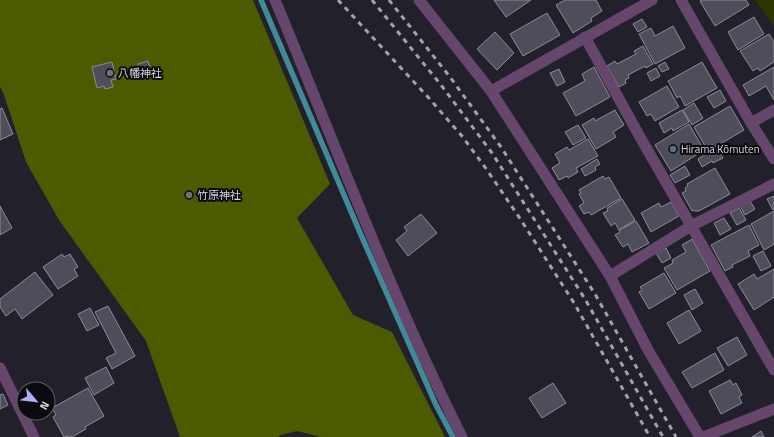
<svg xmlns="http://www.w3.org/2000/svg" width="774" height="437" font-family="'Titillium Web','Noto Sans JP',sans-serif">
  <rect width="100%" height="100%" fill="#21202b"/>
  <path fill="#2d3602" d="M755,0H774V26Z"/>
  <path fill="#4d5b00" d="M0,0H253L330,184L297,218L353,315L392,332L445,437H321L297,431L281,435L278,437H180L146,341L59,220L26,162L3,92L0,87Z"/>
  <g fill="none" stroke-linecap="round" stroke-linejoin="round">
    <path stroke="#418b98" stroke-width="5.5" d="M261,0L361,235L436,405L453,437"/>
  </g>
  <g fill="#4e4d59" stroke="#8c8c99">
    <path d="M494,0H531L506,17Z"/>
    <path d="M565,0H596L602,11L591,18L592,21L573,33L556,5Z"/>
    <path d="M702,0H746L749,5L715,26L700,1Z"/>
    <path d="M547,13L560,35L523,56L510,34Z"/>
    <path d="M754,17L764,34L738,50L728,32Z"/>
    <path d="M642,19L647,27L638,32L633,24Z"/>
    <path d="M673,26L685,48L655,64L639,34L651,28L655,36Z"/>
    <path d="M495,32L514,53L497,70L477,49Z"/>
    <path d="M769,34L774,42V62L760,71L758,68L753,71L740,51Z"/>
    <path d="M643,46L653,64L646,68L645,66L628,75L629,78L625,80L626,83L619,87L607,66L615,61L617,64L636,54L634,51Z"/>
    <path d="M148,61L151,71L141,73L138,64Z"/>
    <path d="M112,62L116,79L111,80L113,87L105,89L104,86L97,88L92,67Z"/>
    <path d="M665,62L669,69L662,72L658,66Z"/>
    <path d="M702,62L717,88L685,106L680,96L677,98L668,81Z"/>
    <path d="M594,67L610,97L576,116L563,93L585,81L582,74Z"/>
    <path d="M774,67V100L766,86L749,96L743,85Z"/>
    <path d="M656,68L660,76L651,81L647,73Z"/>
    <path d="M559,69L565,82L557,86L550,73Z"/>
    <path d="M667,86L679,107L655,121L651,114L647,116L639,102Z"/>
    <path d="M720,90L726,101L714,108L707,97Z"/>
    <path d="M694,103L703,118L692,125L683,110Z"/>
    <path d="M730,106L744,130L708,151L694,127Z"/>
    <path d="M2,108L13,134L0,140V109Z"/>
    <path d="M615,110L624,125L613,132L616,137L596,149L582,125L594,118L595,121Z"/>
    <path d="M682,110L689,122L673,131L672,128L664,133L659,123Z"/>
    <path d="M689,124L704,150L671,171L655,145Z"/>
    <path d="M578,125L586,138L573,145L565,132Z"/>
    <path d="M588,139L598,156L576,168L578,172L568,178L567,176L559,180L552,168L560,163L555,154L567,147L569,150Z"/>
    <path d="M716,148L723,158L713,163L712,161L702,167L698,159Z"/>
    <path d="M597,159L600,164L595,167L596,170L585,176L581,169Z"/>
    <path d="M685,166L690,175L675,183L670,175Z"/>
    <path d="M715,168L730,194L699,211H695L694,210L692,211L682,193L686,191L685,188L688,186L687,184Z"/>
    <path d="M603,176L605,179L609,177L621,198L591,215L589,212L584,214L579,206L584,203L579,194L581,193L579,190Z"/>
    <path d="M774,196V209L773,210L767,199Z"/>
    <path d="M622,199L635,220L619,230L615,223L611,226L603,213L608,211L607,208Z"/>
    <path d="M750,201L755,209L745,215L740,206Z"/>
    <path d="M671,202L679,216L651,232L641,213L659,203L661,207Z"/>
    <path d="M0,206L12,228L0,235Z"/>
    <path d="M739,208L746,220L737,225L730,213Z"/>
    <path d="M774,211V244L764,250L751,224Z"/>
    <path d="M421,214L437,233L408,256L396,240L407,231L404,227Z"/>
    <path d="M724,218L731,229L720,235L714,223Z"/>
    <path d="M636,221L649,243L632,252L628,244L623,247L615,235L620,232L619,230Z"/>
    <path d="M749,225L759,245L748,251L750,256L732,265L733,267L725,271L711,245Z"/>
    <path d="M692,239L710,271L677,290L664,268L673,263L672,260L686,252L682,245Z"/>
    <path d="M666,248L671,258L662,263L656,253Z"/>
    <path d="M763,251L771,266L761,271L753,256Z"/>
    <path d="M62,254L64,257L70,254L78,267L74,269L78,276L58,289L43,267Z"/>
    <path d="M774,269V297L754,310L738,284L754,274L757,279Z"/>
    <path d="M35,272L53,295L22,319L15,309L6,316L0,307V299Z"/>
    <path d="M664,273L676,293L649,309L639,292L642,290L640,287Z"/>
    <path d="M695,289L703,303L692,310L684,295Z"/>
    <path d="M108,306L135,356L112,369L106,358L116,353L95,312Z"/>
    <path d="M90,308L99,325L87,331L78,314Z"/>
    <path d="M689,310L701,331L679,344L667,323Z"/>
    <path d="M737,337L747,355L728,366L717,348Z"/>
    <path d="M715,353L724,370L692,388L682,372Z"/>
    <path d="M106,367L114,383L94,395L85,378Z"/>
    <path d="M730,380L733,385L736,383L742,395L739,397L742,403L721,414L709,391Z"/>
    <path d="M553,383L566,403L542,418L529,398Z"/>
    <path d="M88,388L104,416L85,427L86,429L72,437L70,436L64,437L53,417L56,415L52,408Z"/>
    <path d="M3,394L8,405L0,409V395Z"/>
    <path d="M761,431L764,437H752Z"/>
  </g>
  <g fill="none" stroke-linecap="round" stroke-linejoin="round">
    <g stroke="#66466d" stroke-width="11">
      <path d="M275,0C336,146 391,296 462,437"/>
      <path d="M419,0L491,91L610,276L648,350L700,437"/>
      <path d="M681,0L751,123L774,159"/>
      <path d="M585,37L640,137L774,370"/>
      <path d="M491,91L652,0"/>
      <path d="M751,123L774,110"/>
      <path d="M610,276L691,226L774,184"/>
      <path d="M0,368L34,437"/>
      <path d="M703,437L774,409"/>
    </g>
    <g stroke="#a3a2ab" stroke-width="3" stroke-dasharray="5 5" stroke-linecap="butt">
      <path d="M338,0L427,96L462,136L487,170L521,220L574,303L650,437"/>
      <path d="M372,0L441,85L492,153L585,299L663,437"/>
      <path d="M389,0L450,77L501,147L595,294L676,437"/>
    </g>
  </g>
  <g fill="#6b7280" stroke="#0b0b0f" stroke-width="1.5">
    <circle cx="110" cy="73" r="4"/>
    <circle cx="189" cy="195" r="4"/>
  </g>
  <circle fill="#5c6f8a" stroke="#0b0b0f" stroke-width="1.5" cx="673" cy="149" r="4"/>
  <g text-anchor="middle" stroke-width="4" stroke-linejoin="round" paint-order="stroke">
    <g font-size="11" fill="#d4d4db" stroke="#0b0b0f" text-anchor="start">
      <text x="118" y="77">八幡神社</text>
      <text x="681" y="153">Hirama Kōmuten</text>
      <text x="197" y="199">竹原神社</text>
    </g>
  </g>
  <g transform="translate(36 401) rotate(118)"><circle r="19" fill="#0b0b0f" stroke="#5b5b61"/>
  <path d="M0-3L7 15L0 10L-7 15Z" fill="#b5acf8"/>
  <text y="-6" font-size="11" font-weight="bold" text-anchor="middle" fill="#d4d4db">N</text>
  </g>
</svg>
